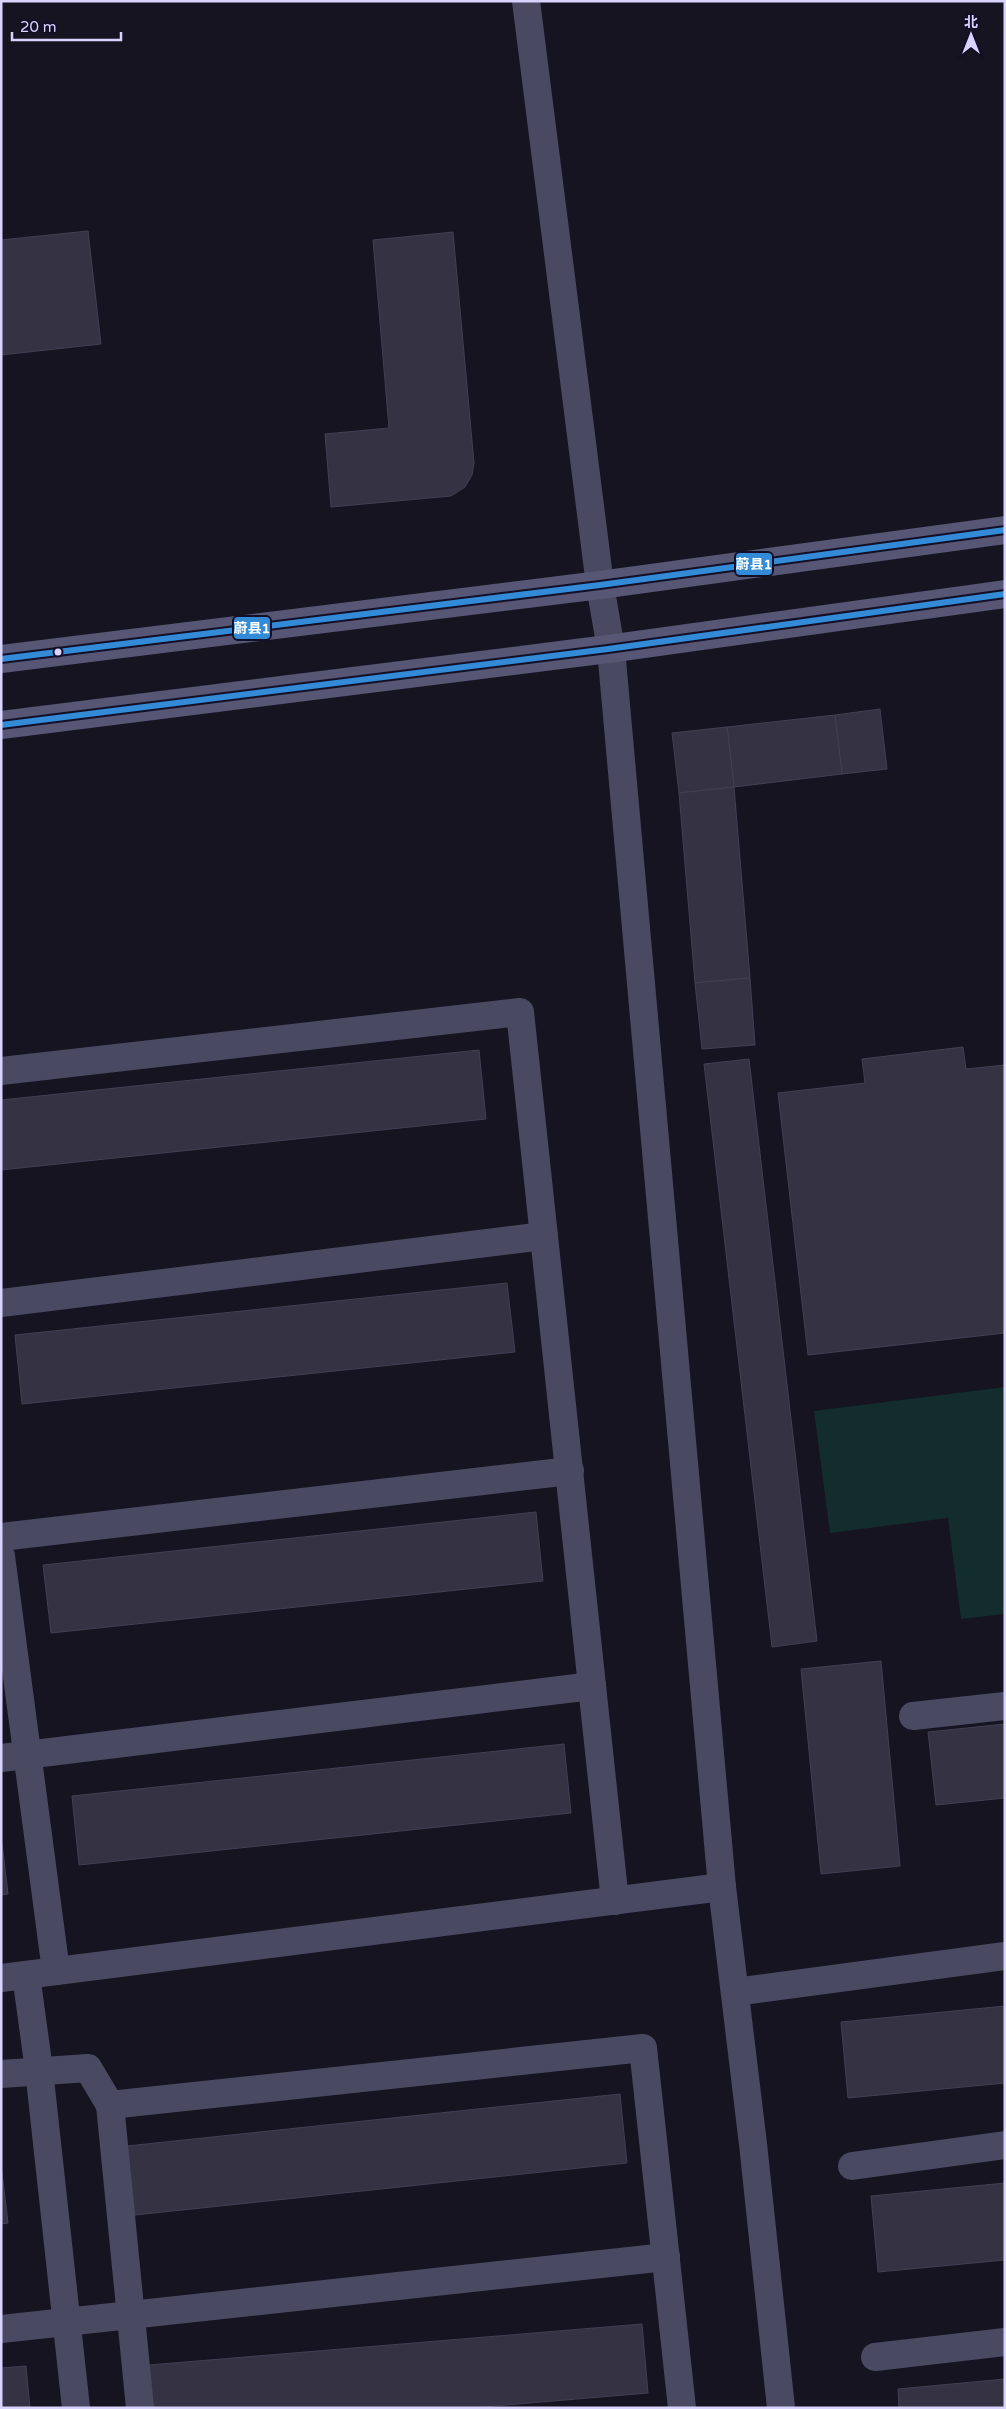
<svg xmlns="http://www.w3.org/2000/svg" width="1006" height="2409" font-family="'Varela Round','Noto Sans SC',sans-serif">
  <rect width="100%" height="100%" fill="#161421"/>
  <path fill="#132c2d" d="M1005,1387V1614L961,1619L948,1518L830,1533L814,1411Z"/>
  <g fill="#343243" stroke="#433f54">
    <path d="M88,231L101,344L1,355V240Z"/>
    <path d="M453,232L474,463L472,475L465,487L451,496L331,507L325,434L389,428L373,240Z"/>
    <path d="M880,709L887,769L842,774L835,715Z"/>
    <path d="M835,715L842,774L734,787L727,727Z"/>
    <path d="M727,727L734,787L679,793L672,733Z"/>
    <path d="M734,787L750,978L695,983L679,793Z"/>
    <path d="M750,978L755,1045L702,1049L695,983Z"/>
    <path d="M963,1047L966,1069L1005,1065V1333L808,1355L778,1093L865,1083L862,1059Z"/>
    <path d="M479,1050L486,1119L1,1170V1100Z"/>
    <path d="M749,1059L817,1641L772,1647L704,1064Z"/>
    <path d="M507,1283L515,1352L22,1404L15,1335Z"/>
    <path d="M536,1512L543,1581L51,1633L43,1565Z"/>
    <path d="M881,1661L900,1866L821,1874L801,1669Z"/>
    <path d="M1005,1724V1798L936,1805L928,1732Z"/>
    <path d="M564,1744L571,1813L79,1865L72,1796Z"/>
    <path d="M1,1835L8,1894L1,1895Z"/>
    <path d="M1005,2006V2083L848,2098L841,2022Z"/>
    <path d="M620,2094L627,2163L135,2215L127,2146Z"/>
    <path d="M1,2164L8,2223L1,2224Z"/>
    <path d="M1005,2183V2260L878,2272L871,2196Z"/>
    <path d="M642,2324L648,2393L471,2408H152L149,2365Z"/>
    <path d="M26,2366L30,2408H1V2368Z"/>
    <path d="M1005,2379V2408H899L898,2389Z"/>
  </g>
  <g fill="none" stroke-linecap="round" stroke-linejoin="round">
    <g stroke="#4a4962" stroke-width="28">
      <path d="M1,1071L520,1012L615,1901"/>
      <path d="M1,1303L544,1236"/>
      <path d="M1,1537L570,1471"/>
      <path d="M1,1556L56,1971"/>
      <path d="M913,1716L1005,1706"/>
      <path d="M1,1758L592,1686"/>
      <path d="M26,1975L39,2070L76,2408"/>
      <path d="M1,1978L722,1887"/>
      <path d="M735,1992L1005,1956"/>
      <path d="M1,2074L88,2068L110,2105L643,2048L682,2408"/>
      <path d="M110,2105L140,2408"/>
      <path d="M852,2166L1005,2145"/>
      <path d="M1,2329L666,2257"/>
      <path d="M875,2357L1005,2342"/>
    </g>
    <path stroke="#4a4962" stroke-width="28" d="M526,1L600,585L611,649L722,1887L753,2144L781,2408"/>
    <g stroke="#575674" stroke-width="28">
      <path d="M1,659L600,585L1005,530"/>
      <path d="M1,725L608,649L1005,594"/>
    </g>
    <defs>
      <g id="bus-1">
        <path d="M1,659L600,585L1005,530"/>
        <path d="M1,725L608,649L1005,594"/>
      </g>
    </defs>
    <use href="#bus-1" stroke="#130f26" stroke-width="10"/>
    <use href="#bus-1" stroke="#338bd7" stroke-width="6"/>
  </g>
  <circle fill="#d9d4ff" stroke="#130f26" stroke-width="2" cx="58" cy="652" r="4.5"/>
  <g stroke="#130f26" stroke-width="2">
    <rect x="735" y="552" width="38" height="24" rx="5" fill="#338bd7"/>
    <rect x="233" y="616" width="38" height="24" rx="5" fill="#338bd7"/>
  </g>
  <g font-size="14" text-anchor="middle" font-weight="bold" fill="#fff">
    <text x="754" y="569">蔚县1</text>
    <text x="252" y="633">蔚县1</text>
  </g>
  <rect width="1006" height="2409" fill="none" stroke="#d9d4ff" stroke-width="5"/>
  <g transform="translate(971 35)" stroke="#130f26" stroke-width="4" paint-order="stroke">
  <path d="M0-4L9 19L0 12L-9 19Z" fill="#d9d4ff"/>
  <text y="-8" font-size="14" font-weight="bold" text-anchor="middle" fill="#d9d4ff">北</text>
  </g>
  <path d="M12 32v8h109v-8" fill="none" stroke="#d9d4ff" stroke-width="2.5"/>
  <text x="20" y="32" font-size="15" fill="#d9d4ff" stroke="#130f26" stroke-width="4" paint-order="stroke">20 m</text>
</svg>
